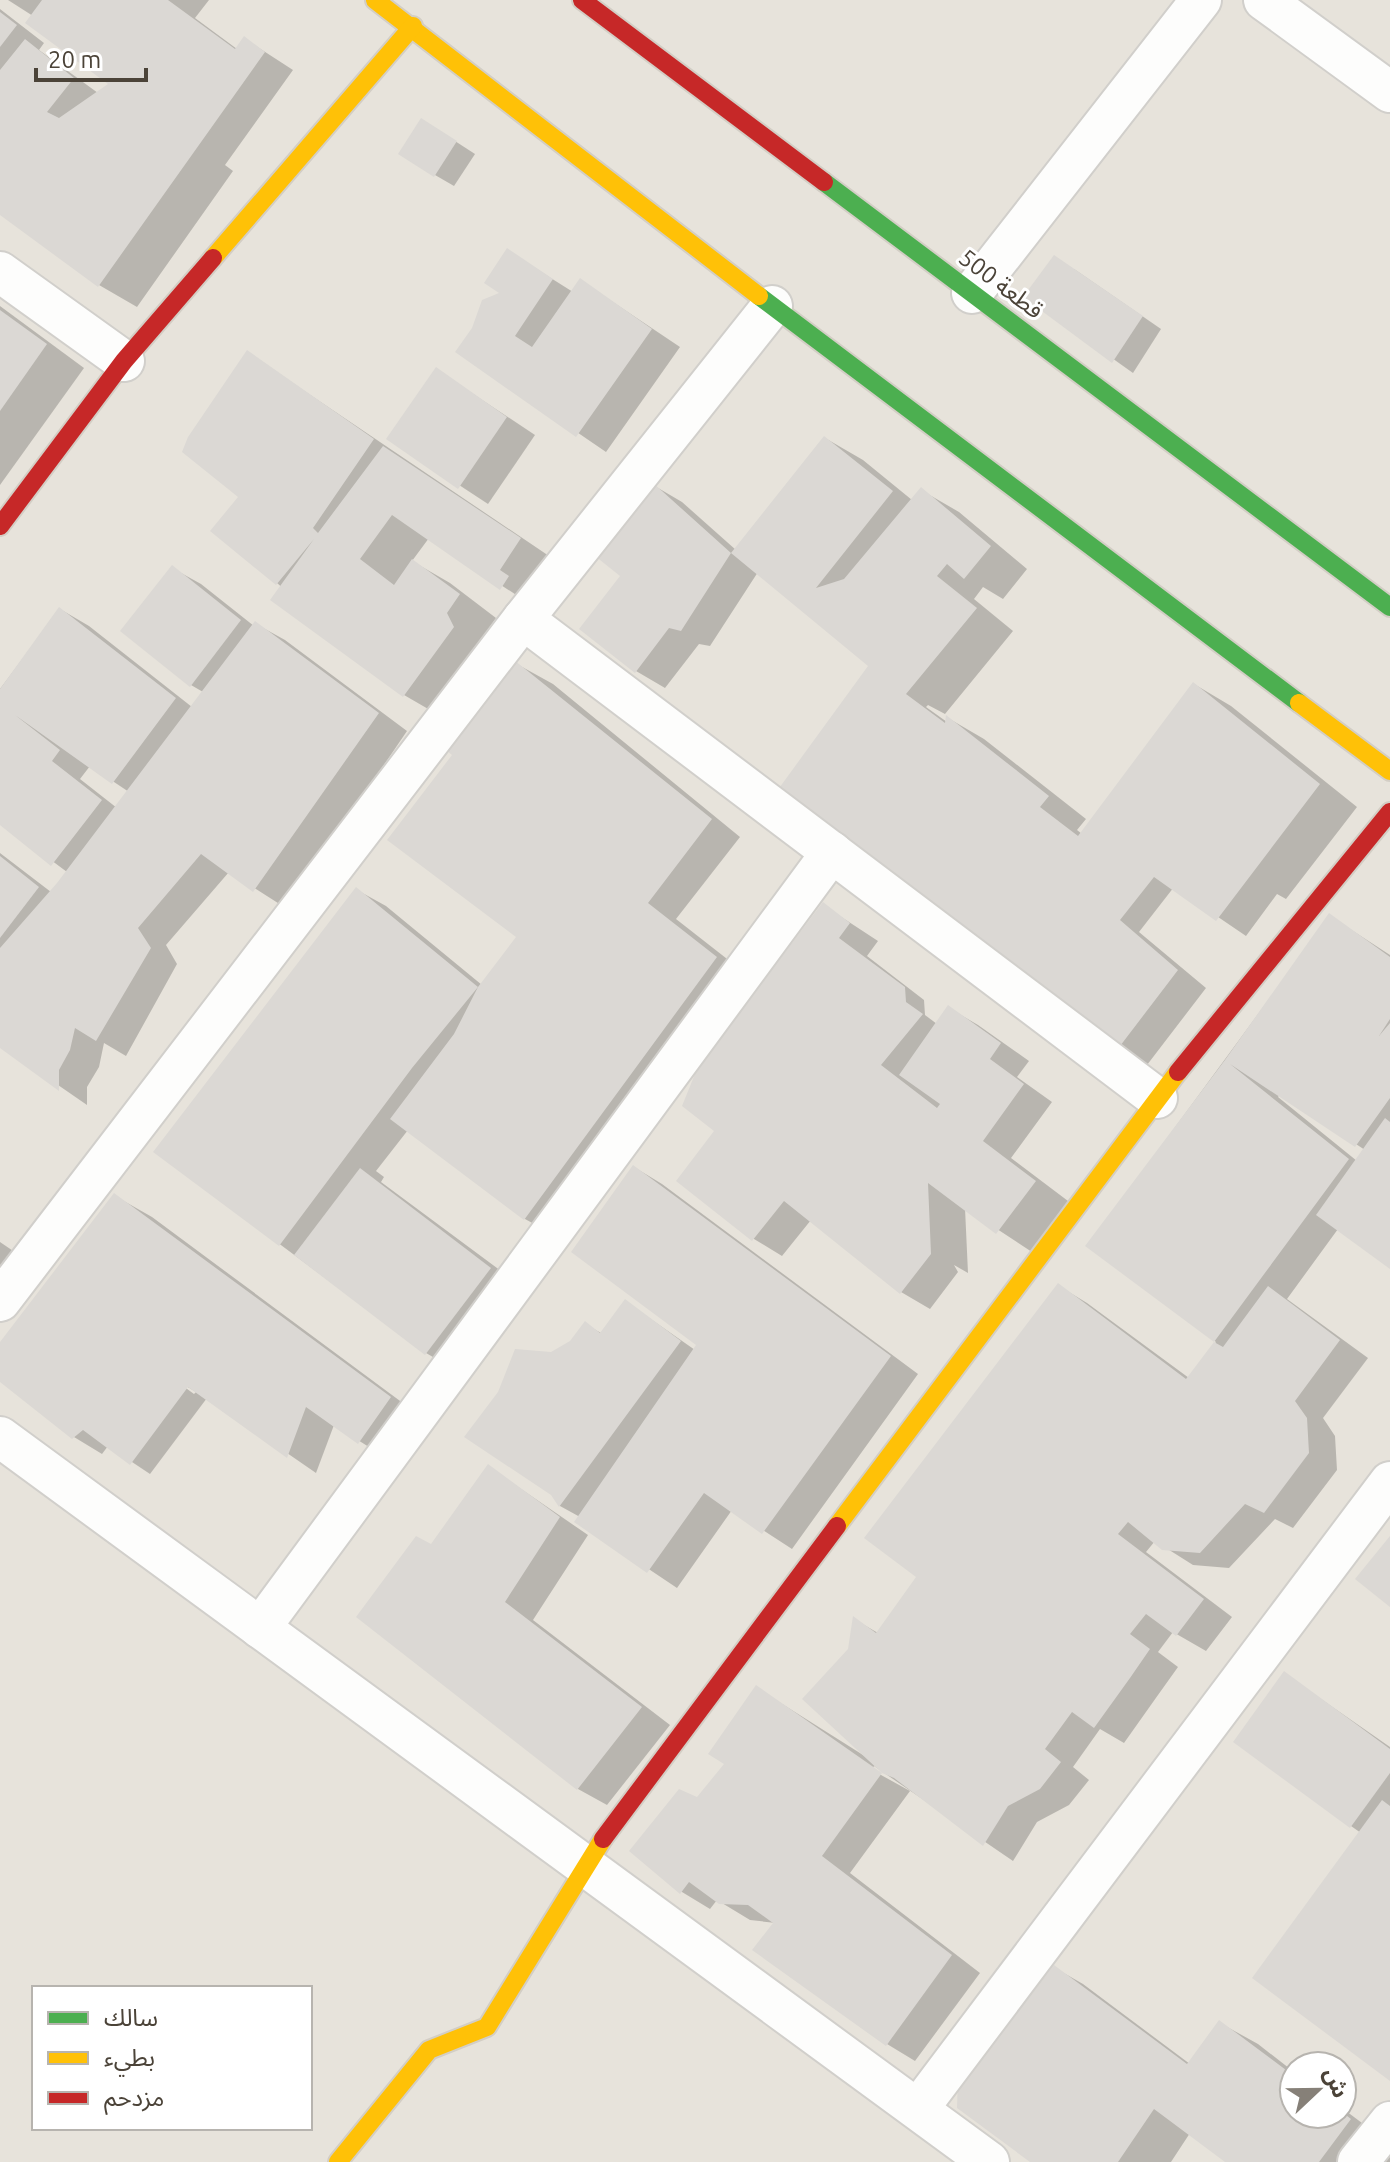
<svg xmlns="http://www.w3.org/2000/svg" width="1390" height="2162" font-family="Ubuntu,'Noto Sans Arabic',sans-serif">
  <rect width="100%" height="100%" fill="#f3f1ee"/>
  <path fill="#e7e3db" fill-rule="evenodd" d="M0,0H1390V2162H0ZM34,1988H310V2128H34ZM1294,2066H1342V2114H1294Z"/>
  <g fill="#0003" fill-rule="evenodd">
    <path d="M8,0H209L195,18L237,49L245,39L293,70L225,165L233,171L137,307L99,285L0,212V9L44,43L39,50L98,93L118,92L33,16Z"/>
    <path d="M441,132L475,154L454,186L435,175Z"/>
    <path d="M508,251L573,292L580,280L680,347L606,452L458,351L504,294Z"/>
    <path d="M1074,269L1161,329L1133,373L1026,297Z"/>
    <path d="M0,306L84,368L0,485Z"/>
    <path d="M248,353L549,556L530,604L429,538L412,561L450,583L496,618L484,635L491,649L442,717L404,695L277,583L241,496Z"/>
    <path d="M437,370L535,435L488,504L389,439Z"/>
    <path d="M825,438L863,460L912,500L921,490L959,512L1027,569L1003,599L983,587L974,599L1013,631L945,714L928,705L926,707L947,722L948,718L984,739L1086,819L1077,830L1082,834L1194,684L1231,706L1357,807L1286,899L1277,894L1246,936L1174,887L1139,932L1206,988L1147,1065L1118,1049L888,680L758,572L710,646L699,644L665,688L636,671L623,575L653,485L682,502L736,550Z"/>
    <path d="M172,568L201,584L254,626L256,624L285,640L407,731L352,812L292,912L229,872L166,945L177,964L126,1056L104,1043L99,1067L87,1087V1105L0,1045V853L51,892L67,872L0,822V689L60,609L89,626L192,707L203,692L191,685ZM90,766L129,792L117,808L80,779Z"/>
    <path d="M515,663L553,684L740,837L676,919L754,980L554,1235L525,1219L408,1130L376,1171L384,1177L381,1182L528,1291L464,1375L426,1353L156,1152L357,890L386,906L482,985L519,937L453,758Z"/>
    <path d="M823,905L878,941L867,956L924,1000L925,1015L937,1024L949,1008L978,1025L1029,1061L1017,1077L1052,1102L1011,1158L1072,1204L1035,1254L965,1208L968,1273L954,1265L958,1272L930,1309L901,1292L811,1220L782,1256L754,1239L679,1181L717,1131Z"/>
    <path d="M1330,916L1390,955V1267L1338,1229L1287,1299L1368,1358L1323,1418L1335,1436L1337,1470L1293,1528L1275,1519L1229,1568L1193,1565L1155,1541L1146,1552L1232,1617L1206,1651L1173,1632L1158,1652L1178,1667L1158,1695L1124,1743L1100,1729L1073,1767L1089,1780L1069,1805L1037,1822L1013,1861L874,1766L872,1770L910,1791L850,1873L980,1973L915,2061L887,2044L776,1923L750,1920L717,1900L710,1909L682,1892L631,1851L698,1800L727,1764L757,1688L871,1760L850,1650L854,1619L878,1633L919,1576L1059,1286L1087,1303L1189,1378L1216,1342L1088,1246ZM1280,1094L1365,1150L1357,1161L1278,1097Z"/>
    <path d="M634,1167L662,1184L918,1374L792,1549L732,1510L677,1588L577,1521L580,1517L560,1506L552,1493L551,1354L570,1344L585,1324L601,1333L625,1301L695,1350L699,1344Z"/>
    <path d="M115,1196L152,1217L419,1415L388,1459L334,1425L316,1473L207,1398L150,1474L108,1446L102,1454L74,1437L0,1379V1345ZM168,1375L196,1392L194,1394Z"/>
    <path d="M0,1242L22,1257L0,1289Z"/>
    <path d="M489,1467L588,1535L533,1620L670,1725L607,1805L578,1789L359,1616L432,1546Z"/>
    <path d="M1285,1674L1390,1747V2079L1361,1833L1351,1826Z"/>
    <path d="M1055,1968L1083,1984L1190,2064L1220,2023L1258,2044L1294,2072V2114H1342V2108L1390,2144V2162H1229L1190,2133L1171,2162H1034L991,2050Z"/>
  </g>
  <g fill="#dbd8d4">
    <path d="M42,0H168L235,49L244,36L265,52L98,287L0,215V70L25,39L74,78L47,112L59,118L108,84L25,23Z"/>
    <path d="M0,12L17,25L0,47Z"/>
    <path d="M421,118L457,141L434,177L398,154Z"/>
    <path d="M507,248L553,279L515,336L532,347L580,278L652,329L576,437L455,352L472,328L482,300L499,293L484,283Z"/>
    <path d="M1054,255L1143,316L1112,363L1023,297Z"/>
    <path d="M0,310L47,344L0,411Z"/>
    <path d="M247,350L374,439L313,528L318,533L383,446L521,538L500,570L509,576L500,590L392,515L360,559L394,585L412,559L460,594L447,613L454,627L403,697L270,600L314,539L276,585L210,531L238,497L182,452L188,437Z"/>
    <path d="M436,367L507,417L458,489L386,439Z"/>
    <path d="M824,436L893,491L816,588L844,579L921,487L991,546L964,579L947,564L937,576L977,608L906,694L945,723L946,715L1049,796L1040,807L1078,836L1193,682L1320,784L1216,921L1154,877L1120,920L1178,970L1117,1050L777,791L868,666L731,553L681,631L669,628L635,673L579,629L620,576L595,556L652,482L731,553Z"/>
    <path d="M172,565L241,620L190,687L120,631Z"/>
    <path d="M59,607L176,698L112,784L15,715L60,750L52,761L102,800L51,866L0,825V689Z"/>
    <path d="M255,621L379,713L253,892L201,854L138,928L151,948L96,1041L75,1028L70,1050L59,1070V1091L0,1048V948L57,883Z"/>
    <path d="M514,660L712,819L648,903L717,957L524,1220L390,1119L454,1034L478,987L516,937L387,840L452,755L446,750Z"/>
    <path d="M0,856L39,887L0,938Z"/>
    <path d="M356,887L478,987L412,1068L279,1246L153,1152Z"/>
    <path d="M823,902L850,923L839,938L905,987L906,1002L923,1014L881,1065L937,1108L940,1104L899,1075L948,1005L1001,1043L990,1059L1024,1084L983,1141L1036,1181L996,1234L928,1183L931,1254L900,1294L784,1201L752,1241L676,1181L714,1131L682,1106L697,1069Z"/>
    <path d="M1329,913L1390,957V1019L1379,1036L1390,1023V1098L1355,1147L1230,1064L1349,1159L1214,1342L1085,1246L1225,1060Z"/>
    <path d="M1385,1118L1390,1122V1269L1316,1215Z"/>
    <path d="M633,1165L891,1356L762,1534L704,1493L647,1573L574,1522L696,1345L571,1252Z"/>
    <path d="M360,1168L491,1268L425,1355L294,1255Z"/>
    <path d="M114,1193L391,1397L358,1444L306,1407L287,1458L188,1387L130,1465L83,1430L72,1439L0,1382V1342Z"/>
    <path d="M1058,1283L1186,1379L1214,1342L1223,1347L1268,1286L1340,1340L1295,1401L1307,1418L1309,1453L1264,1513L1245,1504L1200,1553L1162,1550L1128,1522L1118,1534L1204,1599L1176,1636L1146,1614L1130,1634L1150,1649L1130,1678L1094,1728L1072,1712L1045,1749L1061,1762L1040,1789L1008,1806L983,1846L894,1778L882,1773L802,1699L848,1649L853,1616L876,1633L916,1577L864,1538Z"/>
    <path d="M625,1299L681,1341L559,1507L551,1495L464,1437L498,1392L515,1349L551,1352L570,1341L585,1321L600,1333Z"/>
    <path d="M488,1464L560,1517L505,1602L642,1707L577,1790L356,1617L416,1536L431,1544Z"/>
    <path d="M1390,1536V1607L1355,1579Z"/>
    <path d="M1284,1671L1390,1749V1773L1350,1828L1233,1742Z"/>
    <path d="M756,1685L882,1773L822,1856L952,1955L886,2046L752,1950L773,1923L748,1905L719,1904L689,1882L680,1894L629,1851L679,1789L697,1797L724,1764L708,1754Z"/>
    <path d="M1382,1800L1390,1806V2081L1252,1978Z"/>
    <path d="M1054,1965L1187,2064L1219,2020L1294,2076V2114L1342,2112L1351,2119L1319,2162H1225L1154,2109L1118,2162H1030L957,2108L958,2075L976,2047L990,2048Z"/>
  </g>
  <g fill="none" stroke-linecap="round" stroke-linejoin="round">
    <defs>
      <g id="street">
        <path d="M1264,0L1390,92"/>
        <path d="M0,272L124,361"/>
        <path d="M972,293L1201,0"/>
        <path d="M523,619L1157,1098"/>
        <path d="M0,1301L523,619L772,306"/>
        <path d="M0,1437L989,2162"/>
        <path d="M260,1628L832,852"/>
        <path d="M918,2109L1390,1482"/>
        <path d="M1358,2162L1390,2122"/>
      </g>
      <g id="fast">
        <path d="M824,182L1390,607"/>
        <path d="M759,296L1299,703"/>
      </g>
      <g id="slow">
        <path d="M375,0L759,296"/>
        <path d="M213,258L413,26"/>
        <path d="M1299,703L1390,771"/>
        <path d="M837,1526L1178,1072"/>
        <path d="M338,2162L429,2050L487,2027L603,1839"/>
      </g>
      <g id="jam">
        <path d="M582,0L824,182"/>
        <path d="M0,526L124,361L213,258"/>
        <path d="M1178,1072L1390,812"/>
        <path d="M603,1839L837,1526"/>
      </g>
    </defs>
    <use href="#street" stroke="#d1cfcb" stroke-width="44"/>
    <use href="#fast" stroke="#d3cec5" stroke-width="22"/>
    <use href="#slow" stroke="#d3cec5" stroke-width="22"/>
    <use href="#jam" stroke="#d3cec5" stroke-width="22"/>
    <use href="#street" stroke="#fdfdfc" stroke-width="40"/>
    <use href="#fast" stroke="#4caf50" stroke-width="18"/>
    <use href="#slow" stroke="#ffc107" stroke-width="18"/>
    <use href="#jam" stroke="#c62828" stroke-width="18"/>
  </g>
  <g text-anchor="middle" stroke-width="6" stroke-linejoin="round" paint-order="stroke">
    <g font-size="24" fill="#4b4338" stroke="#fff">
      <text transform="translate(1001 284) rotate(37)" y="8">قطعة 500</text>
    </g>
  </g>
  <rect x="32" y="1986" width="280" height="144" fill="#ffffff" stroke="#b7b4af" stroke-width="2"/>
  <rect x="48" y="2012" width="40" height="12" fill="#4caf50" stroke="#b7b4af" stroke-width="2"/>
  <text x="104" y="2026" font-size="24" fill="#4b4338">سالك</text>
  <rect x="48" y="2052" width="40" height="12" fill="#ffc107" stroke="#b7b4af" stroke-width="2"/>
  <text x="104" y="2066" font-size="24" fill="#4b4338">بطيء</text>
  <rect x="48" y="2092" width="40" height="12" fill="#c62828" stroke="#b7b4af" stroke-width="2"/>
  <text x="104" y="2106" font-size="24" fill="#4b4338">مزدحم</text>
  <g transform="translate(1318 2090) rotate(68)"><circle r="38" fill="#ffffff" stroke="#b7b4af" stroke-width="2"/>
  <path d="M0-6L14 30L0 20L-14 30Z" fill="#868078"/>
  <text y="-12" font-size="22" font-weight="bold" text-anchor="middle" fill="#4b4338">ش</text>
  </g>
  <path d="M36 68v12h110v-12" fill="none" stroke="#4b4338" stroke-width="4"/>
  <text x="48" y="68" font-size="24" fill="#4b4338" stroke="#ffffff" stroke-width="6" paint-order="stroke">20 m</text>
</svg>
